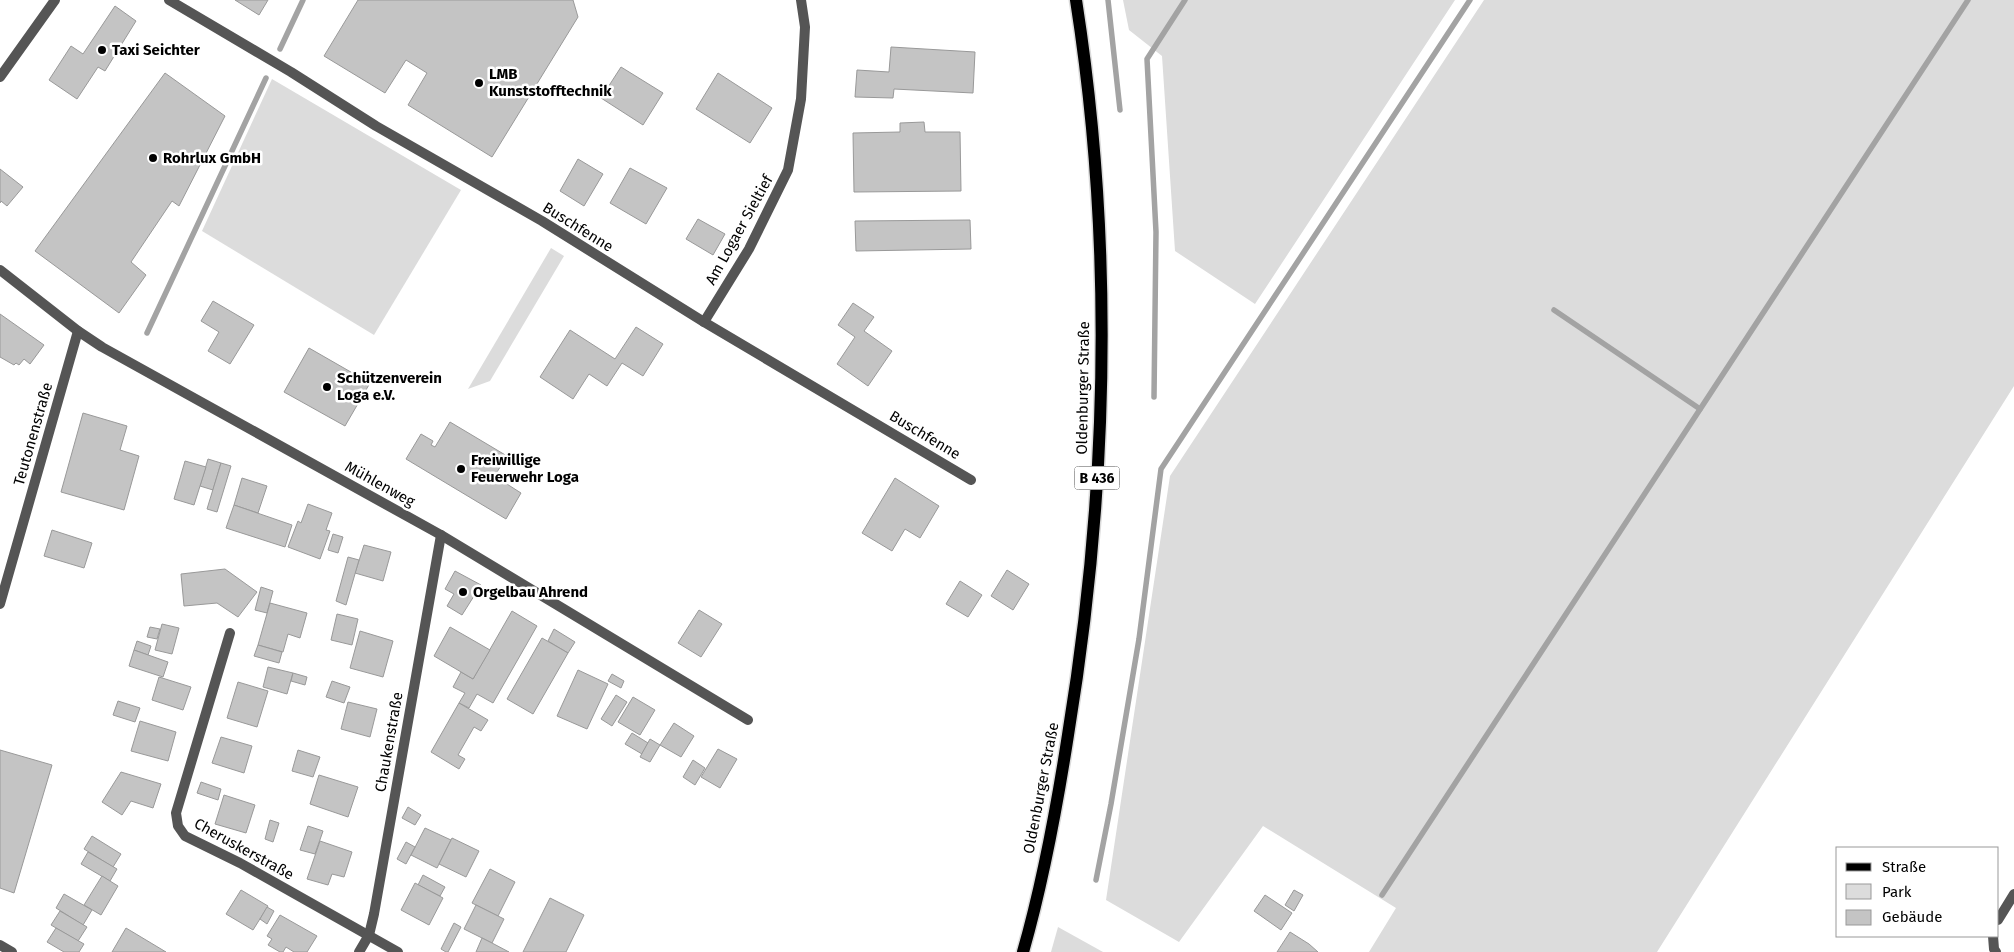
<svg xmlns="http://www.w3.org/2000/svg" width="2014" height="952" font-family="'Fira Sans',sans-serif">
  <rect width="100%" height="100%" fill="#fff"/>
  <g fill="#dcdcdc">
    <path d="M1123,0H1455L1255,304L1175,251L1162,56L1129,30Z"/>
    <path d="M1484,0H2014V386L1657,952H1369L1396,908L1263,826L1179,942L1106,900L1170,476Z"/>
    <path d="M272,79L461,190L374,335L202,231Z"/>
    <path d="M551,248L564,256L490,381L468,389Z"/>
    <path d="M1058,927L1103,952H1051Z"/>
  </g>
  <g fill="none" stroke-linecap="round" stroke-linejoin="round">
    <g stroke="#a3a3a3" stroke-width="5.5">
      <path d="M1108,0L1120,110"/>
      <path d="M280,49L303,0"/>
      <path d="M1554,310L1700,409"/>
      <path d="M147,333L266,78"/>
      <path d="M1154,397L1156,232L1147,59L1185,0"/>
      <path d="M1096,880L1111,804L1139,639L1161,469L1470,0"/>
      <path d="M1382,895L1968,0"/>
    </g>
  </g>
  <g fill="#c4c4c4" stroke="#999">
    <path d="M235,0H268L259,15Z"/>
    <path d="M358,0H573L578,17L492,157L408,105L427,73L406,60L385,93L324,56Z"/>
    <path d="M115,6L136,21L105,71L98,67L77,99L49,80L71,46L83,54Z"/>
    <path d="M891,47L975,52L973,93L894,89L893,98L855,97L857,70L889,72Z"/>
    <path d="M621,67L663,93L643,125L601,98Z"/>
    <path d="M165,73L225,116L179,206L172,201L131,262L146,275L119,313L35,251Z"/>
    <path d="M718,73L772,108L750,143L696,109Z"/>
    <path d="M924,122L925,132H960L961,191L854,192L853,133L900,132V123Z"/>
    <path d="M578,159L603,174L584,206L560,191Z"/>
    <path d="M630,168L667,188L646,224L610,203Z"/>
    <path d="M0,169L23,187L7,206L1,201L0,203Z"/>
    <path d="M698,219L725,234L713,255L686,239Z"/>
    <path d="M970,220L971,249L856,251L855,221Z"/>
    <path d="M213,301L254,325L230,364L208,351L219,332L201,321Z"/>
    <path d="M853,303L874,317L864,331L892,351L868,386L837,364L855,337L838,325Z"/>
    <path d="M0,314L44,345L30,364L24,359L19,365L16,363L14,365L0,357Z"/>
    <path d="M636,327L663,344L643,376L622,363L607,386L589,374L573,399L540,377L570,330L615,359Z"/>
    <path d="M309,348L370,383L345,426L284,392Z"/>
    <path d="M83,413L127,426L120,450L139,456L124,510L61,492Z"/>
    <path d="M450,422L507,456L492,480L497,483L499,479L521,493L506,519L406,459L421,434L433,441L431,445L435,447Z"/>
    <path d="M208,459L221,463L213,490L200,486Z"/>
    <path d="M185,461L206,467L194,505L174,499Z"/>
    <path d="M221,463L231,466L217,512L207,509Z"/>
    <path d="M242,478L267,486L258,513L234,505Z"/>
    <path d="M895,478L939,506L920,538L905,529L892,551L862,533Z"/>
    <path d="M308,504L332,513L326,530L330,531L320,559L288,547L298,521L301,523Z"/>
    <path d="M234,505L292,525L285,547L226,528Z"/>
    <path d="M52,530L92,543L84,568L44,556Z"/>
    <path d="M333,534L343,537L338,553L328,550Z"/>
    <path d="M364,545L391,552L383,581L355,573Z"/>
    <path d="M348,557L359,560L346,605L336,601Z"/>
    <path d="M225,569L257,592L238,617L217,603L184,606L181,574Z"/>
    <path d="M1007,570L1029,584L1013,610L991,596Z"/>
    <path d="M455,571L481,585L462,615L447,606L454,594L445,589Z"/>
    <path d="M960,581L982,595L968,617L946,604Z"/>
    <path d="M261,587L273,591L267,613L255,610Z"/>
    <path d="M270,603L307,613L300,638L288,634L283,652L258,645Z"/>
    <path d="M699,610L722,624L701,657L678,643Z"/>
    <path d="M512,611L537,626L493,703L477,694L469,708L459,703L465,693L453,687L461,672L473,679Z"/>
    <path d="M337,614L358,619L352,645L331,640Z"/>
    <path d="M162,624L179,628L172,654L155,650Z"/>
    <path d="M150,627L160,629L157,639L147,637Z"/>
    <path d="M450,627L490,650L473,679L434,656Z"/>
    <path d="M554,629L575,642L568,653L548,641Z"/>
    <path d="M360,631L393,641L383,677L350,668Z"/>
    <path d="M542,638L568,653L533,714L507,699Z"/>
    <path d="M137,641L151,646L148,655L134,650Z"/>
    <path d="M258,645L282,652L279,663L254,656Z"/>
    <path d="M134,650L168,662L163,677L129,666Z"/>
    <path d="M268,667L293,673L287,694L263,687Z"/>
    <path d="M578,670L608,684L587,729L557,716Z"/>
    <path d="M293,673L307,677L305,685L291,681Z"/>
    <path d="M612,674L624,681L621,688L608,681Z"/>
    <path d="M159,677L191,687L183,710L152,700Z"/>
    <path d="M332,681L350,687L344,703L326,697Z"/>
    <path d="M238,682L268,691L257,727L227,718Z"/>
    <path d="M616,695L627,702L612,726L601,719Z"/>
    <path d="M633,697L655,710L640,735L618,722Z"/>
    <path d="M118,701L140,708L135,722L113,715Z"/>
    <path d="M348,702L377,709L370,737L341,729Z"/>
    <path d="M459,703L488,720L481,731L474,727L458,755L465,759L459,769L431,752Z"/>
    <path d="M140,721L176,732L168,761L131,751Z"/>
    <path d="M674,723L694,736L681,757L660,745Z"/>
    <path d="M632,733L648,743L642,754L625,744Z"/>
    <path d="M221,737L252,746L244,773L212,763Z"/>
    <path d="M650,739L660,745L650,762L640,757Z"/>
    <path d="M718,749L737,759L720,788L701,777Z"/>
    <path d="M0,750L52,765L14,893L0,888Z"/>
    <path d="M298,750L320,757L313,777L292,771Z"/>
    <path d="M693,760L705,768L695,785L683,777Z"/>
    <path d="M121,772L161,784L153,808L131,801L122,815L102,802Z"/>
    <path d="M319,775L358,787L348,817L310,804Z"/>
    <path d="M201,782L221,789L218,800L197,793Z"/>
    <path d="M224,795L255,805L246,833L215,824Z"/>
    <path d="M408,807L421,815L415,825L402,818Z"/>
    <path d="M270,820L279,823L273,842L265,839Z"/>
    <path d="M308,826L323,831L315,854L300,850Z"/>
    <path d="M425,828L451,840L437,868L411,855Z"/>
    <path d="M92,836L121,854L113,867L84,849Z"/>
    <path d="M452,838L479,851L466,877L439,864Z"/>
    <path d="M320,841L352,852L344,877L332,874L328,885L307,879Z"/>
    <path d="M406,842L415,847L406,864L397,859Z"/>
    <path d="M88,852L117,869L110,881L81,864Z"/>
    <path d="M490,869L515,882L498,916L472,903Z"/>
    <path d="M423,875L445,887L440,896L418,885Z"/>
    <path d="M102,876L118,886L101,915L84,905Z"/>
    <path d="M415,883L443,898L429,925L401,910Z"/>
    <path d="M241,890L268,906L253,930L226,914Z"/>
    <path d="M1294,890L1303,895L1294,911L1285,905Z"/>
    <path d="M64,894L92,910L83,925L56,908Z"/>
    <path d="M1265,895L1292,913L1281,930L1254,911Z"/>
    <path d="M550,898L584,915L566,952H523Z"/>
    <path d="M476,905L504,919L492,943L464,929Z"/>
    <path d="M267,907L274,911L267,924L260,919Z"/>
    <path d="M60,911L87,927L78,941L51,925Z"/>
    <path d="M280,915L317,936L307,952H294L286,947L283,952H280L268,945L272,939L267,936Z"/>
    <path d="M454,923L461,927L448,952H446L441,949Z"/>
    <path d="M56,928L84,944L79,952H64L47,942Z"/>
    <path d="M126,928L166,952H112Z"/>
    <path d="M1290,932L1309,944L1318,952H1277Z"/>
    <path d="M482,938L492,943L509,952H476Z"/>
  </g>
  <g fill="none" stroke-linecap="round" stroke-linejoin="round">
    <defs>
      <path id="primary" d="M1023,952C1043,882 1057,806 1068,735C1108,492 1114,243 1076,0"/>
    </defs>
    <use href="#primary" stroke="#dbdbdb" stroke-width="15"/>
    <g stroke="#555" stroke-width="10">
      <path d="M169,0L291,72L376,126L542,221L704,322L971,480"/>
      <path d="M0,77L55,0"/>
      <path d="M0,270L78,331L102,347L441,535L748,720"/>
      <path d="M704,322L749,249L788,170L801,99L805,27L801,0"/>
      <path d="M0,604L78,331"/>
      <path d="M230,633L176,813L178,826L185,836L240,863L398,952"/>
      <path d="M1998,920L2014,894"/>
      <path d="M1993,936L1994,949L1996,952"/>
      <path d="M0,945L12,952"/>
      <path d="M359,952L369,935L374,914L441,535"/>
    </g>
    <use href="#primary" stroke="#000" stroke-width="12"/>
  </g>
  <g fill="#000" stroke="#fff" stroke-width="2">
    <circle cx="102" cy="50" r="5"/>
    <circle cx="479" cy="83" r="5"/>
    <circle cx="153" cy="158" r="5"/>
    <circle cx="327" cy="387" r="5"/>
    <circle cx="461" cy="469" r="5"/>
    <circle cx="463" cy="592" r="5"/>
  </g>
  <g text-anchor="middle" stroke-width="5" stroke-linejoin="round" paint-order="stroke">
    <rect fill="#fff" stroke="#4c4c4c" stroke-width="1" x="1074.5" y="466.5" width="45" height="23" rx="4"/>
    <g font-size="14" font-weight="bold" fill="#000">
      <text x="1097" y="483">B 436</text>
    </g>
    <g font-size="15" font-weight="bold" fill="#000" stroke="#fff" text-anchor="start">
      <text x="112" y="55">Taxi Seichter</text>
      <text x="489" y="79">LMB<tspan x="489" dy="17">Kunststofftechnik</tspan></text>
      <text x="163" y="163">Rohrlux GmbH</text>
      <text x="337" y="383">Schützenverein<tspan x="337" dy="17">Loga e.V.</tspan></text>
      <text x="471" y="465">Freiwillige<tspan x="471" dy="17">Feuerwehr Loga</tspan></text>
      <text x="473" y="597">Orgelbau Ahrend</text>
    </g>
    <g font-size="15" fill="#000" stroke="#fff">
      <text transform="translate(578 227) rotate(32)" y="5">Buschfenne</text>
      <text transform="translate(739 230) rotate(-61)" y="5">Am Logaer Sieltief</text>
      <text transform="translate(1083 388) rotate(-89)" y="5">Oldenburger Straße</text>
      <text transform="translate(33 434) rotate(-74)" y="5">Teutonenstraße</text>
      <text transform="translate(925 435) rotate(31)" y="5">Buschfenne</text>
      <text transform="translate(380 484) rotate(29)" y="5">Mühlenweg</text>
      <text transform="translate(389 742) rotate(-80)" y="5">Chaukenstraße</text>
      <text transform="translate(1041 788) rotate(-79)" y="5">Oldenburger Straße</text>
      <text transform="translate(244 849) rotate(29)" y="5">Cheruskerstraße</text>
    </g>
  </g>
  <rect x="1836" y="847" width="162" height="90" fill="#ffffff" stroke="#999999"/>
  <rect x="1846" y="863" width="25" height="8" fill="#000000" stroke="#999999"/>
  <text x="1882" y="872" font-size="15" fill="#000000">Straße</text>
  <rect x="1846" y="884" width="25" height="15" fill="#dcdcdc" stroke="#999999"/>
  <text x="1882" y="897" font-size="15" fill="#000000">Park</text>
  <rect x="1846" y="910" width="25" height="15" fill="#c4c4c4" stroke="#999999"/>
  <text x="1882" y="922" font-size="15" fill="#000000">Gebäude</text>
</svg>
